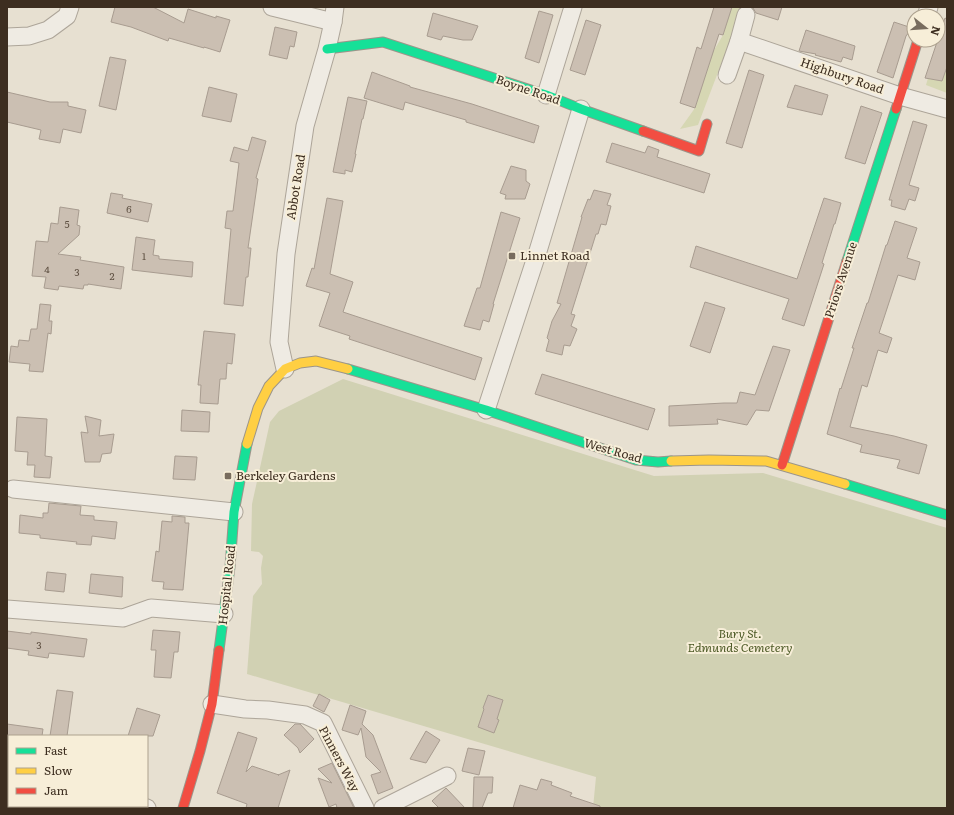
<svg xmlns="http://www.w3.org/2000/svg" width="954" height="815" font-family="Literata,serif">
  <rect width="100%" height="100%" fill="#e7e0d1"/>
  <g fill="#d6d7b3">
    <path d="M732,7H755L754,11L742,9L698,125L680,129L695,108L713,52L723,35Z"/>
    <path d="M947,67V93L926,85L928,78L942,81Z"/>
  </g>
  <path fill="#d1d1b3" d="M343,379L654,476L763,473L947,528V808H593L596,777L247,674L253,596L262,584L261,568L263,556L259,552L251,551L252,504L270,422L279,411Z"/>
  <g fill="#cbbfb2" stroke="#a89c90">
    <path d="M115,7H153L184,23L188,9L216,18V16L230,20L220,52L204,47V48L169,38L168,41L131,27L111,22Z"/>
    <path d="M714,7H732L723,35L719,34L695,108L680,103L697,47L701,49Z"/>
    <path d="M752,7H782L778,20L756,13L753,8Z"/>
    <path d="M539,11L553,15L539,63L525,58Z"/>
    <path d="M433,13L478,26L472,40H463L443,36L441,40L427,36Z"/>
    <path d="M945,18L947,19V67L942,81L925,78Z"/>
    <path d="M586,20L601,25L585,75L570,70Z"/>
    <path d="M894,22L912,28L906,36L893,78L877,72Z"/>
    <path d="M275,27L297,32L294,47L290,46L287,59L269,55Z"/>
    <path d="M806,30L855,46L852,60L843,57L841,62L815,55L816,54L799,51Z"/>
    <path d="M110,57L126,60L116,110L99,106Z"/>
    <path d="M749,70L764,75L742,148L726,143Z"/>
    <path d="M372,72L410,86V87L472,104L539,126L534,143L466,122V120L405,102L403,110L364,98Z"/>
    <path d="M795,85L828,95L822,115L787,107Z"/>
    <path d="M209,87L237,94L231,122L202,116Z"/>
    <path d="M7,92L50,102H68V106L86,110L81,133L63,129L60,143L39,139L41,130L7,122Z"/>
    <path d="M348,97L367,101L363,119H362L355,154H356L352,172L345,170V174L333,172Z"/>
    <path d="M861,106L882,113L865,164L845,158Z"/>
    <path d="M913,121L927,125L909,185L919,188L915,201L909,199L905,210L891,206L892,200H889Z"/>
    <path d="M252,137L266,141L256,178L258,179L248,248H251L248,277H246L243,306L224,304L231,229L225,228L227,211H233L239,163L230,161L234,147L248,151Z"/>
    <path d="M612,143L645,153L648,146L659,150L657,157L710,174L704,193L606,162Z"/>
    <path d="M511,166L526,170V181L530,184L525,199H505L506,195L500,193Z"/>
    <path d="M594,190L611,194L607,205L611,206L606,225L601,224L598,234H596L571,314L575,315L571,326L577,329L570,346L564,345L562,355L546,351L549,340L547,338L552,321L561,304L557,303L582,217H581L588,199L590,200Z"/>
    <path d="M111,193L123,195L122,198L152,204L148,222L107,213Z"/>
    <path d="M327,198L343,201L330,274L353,282L343,312L482,358L475,380L349,339L350,336L319,326L330,293L306,286L312,268L314,269Z"/>
    <path d="M824,198L841,203L835,224H834L822,263L824,264L804,326L782,319L789,299L690,267L696,246L797,279Z"/>
    <path d="M60,207L79,210L77,225L80,226L79,235L58,254L81,257L80,260L124,267L121,289L88,284V285H84L83,289L59,286L58,290L44,288L46,277L32,276L36,241L48,242L51,223L58,224Z"/>
    <path d="M501,212L520,218L493,304H494L489,322L483,320L480,330L464,326L477,288H480Z"/>
    <path d="M895,221L917,228L907,258L920,262L915,280L898,275L879,333L892,338L887,353L878,350L867,387L862,385L850,427L894,436L927,445L919,474L897,468L900,460L860,452L862,445L827,434L840,388L841,389L854,348H852L867,303H868L886,245H887Z"/>
    <path d="M136,237L155,240L153,255L159,256V259L193,262L192,277L132,270Z"/>
    <path d="M705,302L725,308L710,353L690,346Z"/>
    <path d="M40,304L51,305L49,321H52L51,334L48,333L43,372L29,371L30,364L9,362L11,346L18,347L19,340L29,341L31,329H37Z"/>
    <path d="M204,331L235,334L232,364L227,363L226,379H220L218,404L200,403L201,385H198Z"/>
    <path d="M773,346L790,350L769,411L756,410L747,425L717,419L718,424L669,426V406L724,403H737L740,392L755,395Z"/>
    <path d="M542,374L655,409L648,430L535,394Z"/>
    <path d="M182,410L210,412L209,432L181,431Z"/>
    <path d="M85,416L101,420L99,436L114,434L111,453L102,454L100,462H85L81,432L88,433Z"/>
    <path d="M17,417L47,419L45,456L52,457L50,478L34,477L35,465H27L28,452L15,451Z"/>
    <path d="M175,456L197,457L195,480L173,479Z"/>
    <path d="M49,503L81,506L80,515L94,516V520L117,522L115,539L92,536L91,545L76,544L77,542L40,538V535L19,533L20,515L43,518V513H48Z"/>
    <path d="M172,516L185,517V523H189L183,590L163,589L164,582L152,581L156,551L159,552L162,521L172,522Z"/>
    <path d="M47,572L66,574L64,592L45,590Z"/>
    <path d="M91,574L123,577L122,597L89,593Z"/>
    <path d="M153,630L180,632L178,652H174L171,678L154,677L156,650H151Z"/>
    <path d="M7,631L31,634V632L87,639L84,657L49,653L48,658L28,655L29,651L7,648Z"/>
    <path d="M57,690L73,692L67,736H50Z"/>
    <path d="M319,694L330,700L324,712L313,706Z"/>
    <path d="M488,695L503,700L497,719L499,720L494,733L478,727L484,709L483,708Z"/>
    <path d="M350,705L366,711L362,724L373,735L393,788L378,794L371,775L381,772L366,757L361,728L358,735L342,730Z"/>
    <path d="M137,708L160,715L153,736H128Z"/>
    <path d="M7,724L43,729L42,736H7Z"/>
    <path d="M295,724H300L314,739L300,753L298,748L284,735Z"/>
    <path d="M426,731L440,740L426,763L410,759Z"/>
    <path d="M238,732L257,738L246,772L252,766L279,775H278L290,770L278,808H246L247,804L217,793Z"/>
    <path d="M468,748L485,751L479,775L462,771Z"/>
    <path d="M332,763L353,806L354,808H337L336,804L329,807L318,778L332,783L318,769Z"/>
    <path d="M474,777H493L492,793H488L482,808H473Z"/>
    <path d="M541,779L552,782L551,785L572,793L570,796L600,806V808H513L520,785L537,790Z"/>
    <path d="M446,788L465,808H439L432,801Z"/>
  </g>
  <g fill="none" stroke-linecap="round" stroke-linejoin="round">
    <defs>
      <g id="street">
        <path d="M272,7L333,22"/>
        <path d="M926,16L929,7"/>
        <path d="M7,37L29,36L48,30L67,16L70,7"/>
        <path d="M739,41L900,96L947,109"/>
        <path d="M727,75L739,41L746,15"/>
        <path d="M546,95L573,7"/>
        <path d="M285,369L279,342L286,254L305,126L327,49L333,22L335,7"/>
        <path d="M486,410L538,251L581,109"/>
        <path d="M13,489L234,512"/>
        <path d="M7,609L123,618L151,608L224,614"/>
        <path d="M212,704L245,709L268,710L305,715L323,723L365,808"/>
        <path d="M7,800H9"/>
        <path d="M141,806L147,808"/>
        <path d="M383,808L447,776"/>
      </g>
      <g id="fast">
        <path d="M327,49L383,42L546,95L581,109L643,131"/>
        <path d="M847,261L896,109"/>
        <path d="M348,369L486,410L636,460L658,462L671,461"/>
        <path d="M845,484L947,515"/>
        <path d="M219,650L230,567L234,512L247,444"/>
      </g>
      <g id="slow">
        <path d="M247,444L258,408L269,386L285,369L300,363L316,361L348,369"/>
        <path d="M671,461L709,460L766,461L845,484"/>
      </g>
      <g id="jam">
        <path d="M896,109L918,40"/>
        <path d="M643,131L699,151L707,124"/>
        <path d="M782,465L847,261"/>
        <path d="M183,808L200,751L212,704L219,650"/>
      </g>
    </defs>
    <use href="#street" stroke="#ada599" stroke-width="19"/>
    <use href="#fast" stroke="#9c958a" stroke-width="11"/>
    <use href="#slow" stroke="#9c958a" stroke-width="11"/>
    <use href="#jam" stroke="#9c958a" stroke-width="11"/>
    <use href="#street" stroke="#efebe3" stroke-width="17"/>
    <use href="#fast" stroke="#16e098" stroke-width="9"/>
    <use href="#slow" stroke="#ffcf43" stroke-width="9"/>
    <use href="#jam" stroke="#f24e42" stroke-width="9"/>
  </g>
  <g fill="#786c5e" stroke="#f7eed8" stroke-width="1.5">
    <rect x="508" y="252" width="8" height="8" rx="2"/>
    <rect x="224" y="472" width="8" height="8" rx="2"/>
  </g>
  <g text-anchor="middle" stroke-width="4" stroke-linejoin="round" paint-order="stroke">
    <g font-size="10" fill="#605244">
      <text x="129" y="213">6</text>
      <text x="67" y="228">5</text>
      <text x="144" y="260">1</text>
      <text x="47" y="273">4</text>
      <text x="77" y="276">3</text>
      <text x="112" y="280">2</text>
      <text x="39" y="649">3</text>
    </g>
    <g font-size="12" fill="#3d2e20" stroke="#f7eed8">
      <text transform="translate(842 76) rotate(19)" y="4">Highbury Road</text>
      <text transform="translate(528 90) rotate(19)" y="4">Boyne Road</text>
      <text transform="translate(296 187) rotate(-81)" y="4">Abbot Road</text>
      <text transform="translate(841 280) rotate(-72)" y="4">Priors Avenue</text>
      <text transform="translate(613 451) rotate(16)" y="4">West Road</text>
      <text transform="translate(227 585) rotate(-84)" y="4">Hospital Road</text>
      <text transform="translate(339 759) rotate(62)" y="4">Pinners Way</text>
    </g>
    <g font-size="12" fill="#3d2e20" stroke="#f7eed8" text-anchor="start">
      <text x="520" y="260">Linnet Road</text>
      <text x="236" y="480">Berkeley Gardens</text>
    </g>
    <g font-size="12" font-style="italic" fill="#4d5a26" stroke="#f7eed8">
      <text x="740" y="638">Bury St.<tspan x="740" dy="14">Edmunds Cemetery</tspan></text>
    </g>
  </g>
  <rect width="954" height="815" fill="none" stroke="#3d2e20" stroke-width="16"/>
  <rect x="8" y="735" width="140" height="72" fill="#f7eed8" stroke="#ada18e"/>
  <rect x="16" y="748" width="20" height="6" fill="#16e098" stroke="#ada18e"/>
  <text x="44" y="755" font-size="12" fill="#3d2e20">Fast</text>
  <rect x="16" y="768" width="20" height="6" fill="#ffcf43" stroke="#ada18e"/>
  <text x="44" y="775" font-size="12" fill="#3d2e20">Slow</text>
  <rect x="16" y="788" width="20" height="6" fill="#f24e42" stroke="#ada18e"/>
  <text x="44" y="795" font-size="12" fill="#3d2e20">Jam</text>
  <g transform="translate(926 28) rotate(107)"><circle r="19" fill="#f7eed8" stroke="#ada18e"/>
  <path d="M0-3L7 15L0 10L-7 15Z" fill="#786c5e"/>
  <text y="-6" font-size="11" font-weight="bold" text-anchor="middle" fill="#3d2e20">N</text>
  </g>
</svg>
